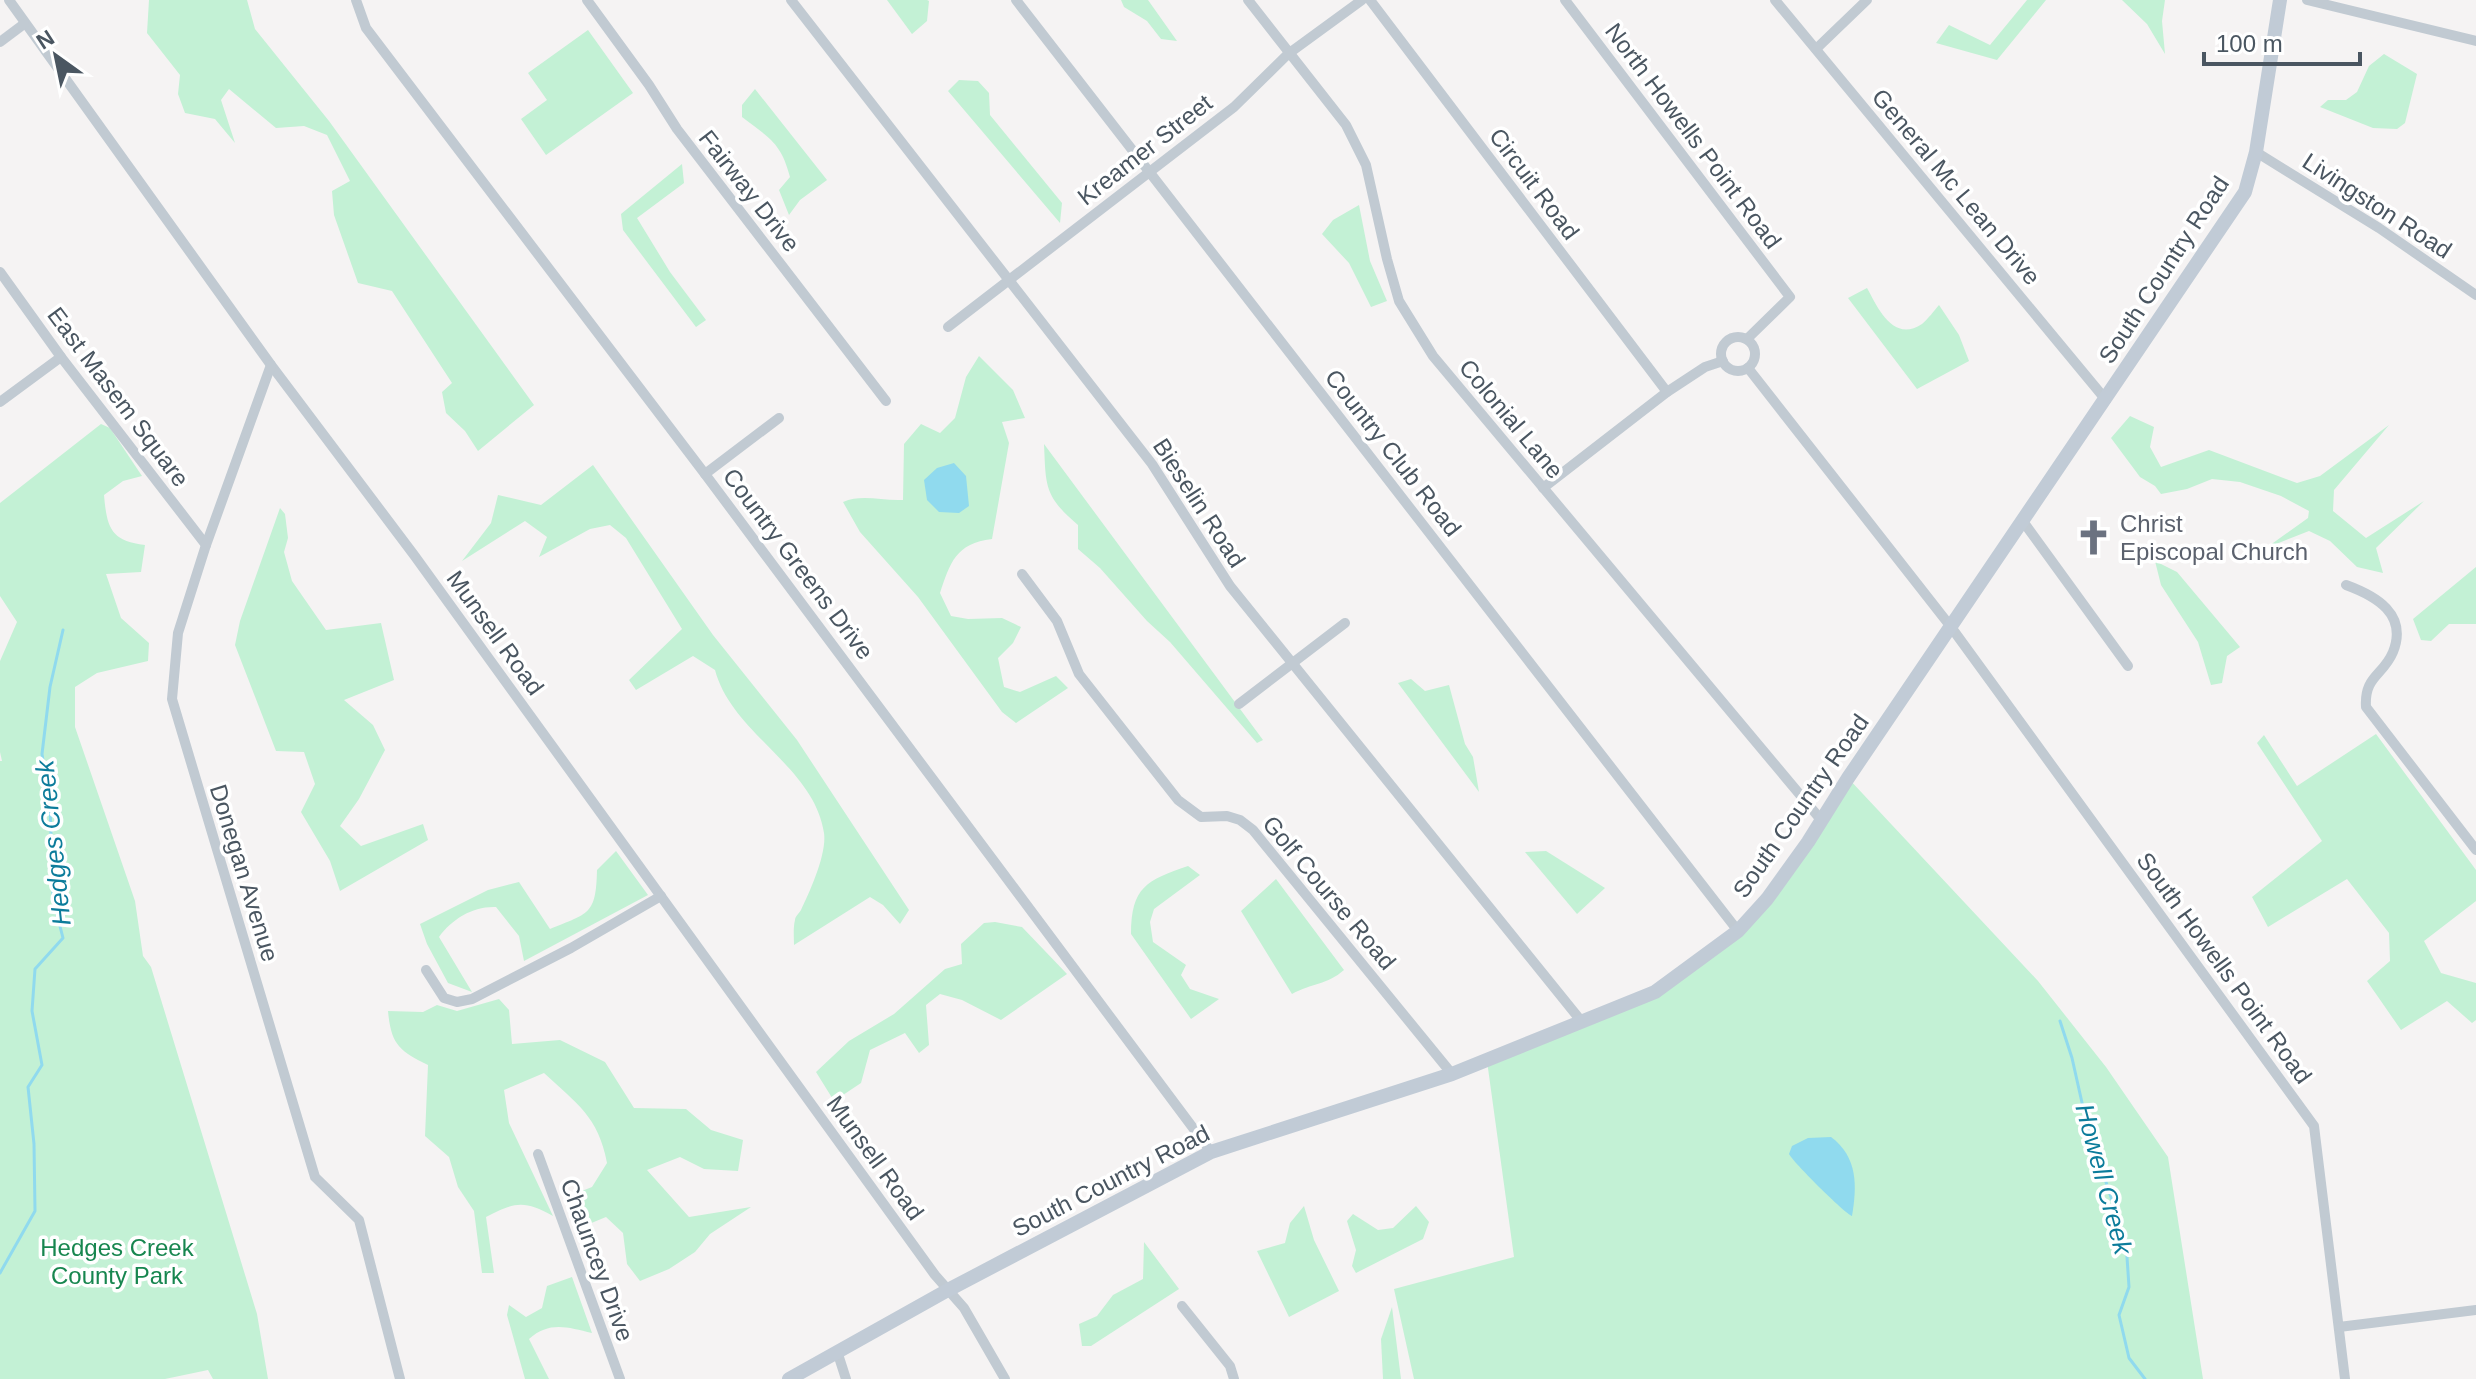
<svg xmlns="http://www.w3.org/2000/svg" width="2476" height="1379" font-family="Arial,sans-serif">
  <rect width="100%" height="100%" fill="#f5f3f3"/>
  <g fill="#c3f1d5">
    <path d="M149,0H247L255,29L329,121L534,405L478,451L465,431L446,413L442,392L452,383L392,291L358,283L334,215L332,191L350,181L327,135L304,126L276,128L229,89L221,100L235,143L215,119L185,113L178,94L180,75L147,33Z"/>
    <path d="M887,0H927L929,1L927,21L912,34Z"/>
    <path d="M1121,0H1148L1177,41L1161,39L1147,21L1124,7Z"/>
    <path d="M2027,0H2046L1997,60L1936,43L1949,25L1990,45Z"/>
    <path d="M2122,0H2165L2162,21L2165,54L2147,24Z"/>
    <path d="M588,30L633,93L546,155L521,119L547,100L528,73Z"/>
    <path d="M2384,54L2417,74L2405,123L2397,129L2373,128L2320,107L2328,100H2346L2357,92L2369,66Z"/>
    <path d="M959,80L978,81L989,93L990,115L1062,203L1060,223L948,91Z"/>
    <path d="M755,89L827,180L800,200L789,215L779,190L790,177C781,142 769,138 742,117V105Z"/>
    <path d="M682,164L684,183L637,218L670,272L706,320L696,327L623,230L621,214Z"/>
    <path d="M1359,205L1370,261L1387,301L1371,307L1349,263L1322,234L1333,220Z"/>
    <path d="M1867,288C1878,308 1893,343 1922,324C1928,319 1934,311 1939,305L1959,335L1969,361L1917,389L1848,298Z"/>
    <path d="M979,356L1013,390L1025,418L1002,422L1009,443L992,539C956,543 950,563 940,593L951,616L968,619L1002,618L1021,627L1013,643L998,658L1004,687L1020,692L1056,676L1068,688L1016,723L1002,712L918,597L860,532L843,502C862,494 881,501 903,500L904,444L921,424L940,433L955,418L966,377Z"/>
    <path d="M2130,416L2154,427L2150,447L2161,467L2209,450L2297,483L2320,476L2389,425L2334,490L2333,511L2366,538L2424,501L2376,548L2383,573L2357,567L2330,541L2309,531L2266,548L2308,518L2309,511L2281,496L2240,482L2212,479L2187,489L2161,494L2155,486L2140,477L2111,438Z"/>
    <path d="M101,424L110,428L142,476L123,481L104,495C107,527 110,541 145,545L141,572L106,574L121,618L149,643L148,661L97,673L75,687V727L135,901L143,956L151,967L257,1314L268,1379H213L208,1370L165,1379H0V761H2L0,752V661L17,622L0,596V503Z"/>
    <path d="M1044,444L1263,740L1257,743L1170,642L1147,621L1100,568L1078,549V525C1044,496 1046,486 1044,444Z"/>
    <path d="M593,465L713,635L797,740L909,910L900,924L883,905L870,897L794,945C794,938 793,928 795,920C795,917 799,913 801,910C810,891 827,854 824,833C814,766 732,734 715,670L693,656L636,690L629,680L682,629L626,538L610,525L590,529L539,557L547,537L525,521L462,561L491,523L498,495L541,505Z"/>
    <path d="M280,508L285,514L288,538L284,552L292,581L326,630L381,623L394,680L344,700L373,725L385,750L359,799L340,826L361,846L423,824L428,840L340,891L330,861L301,812L315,784L304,752L276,751L235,645L240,621Z"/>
    <path d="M2155,561L2177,572L2240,647L2227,656L2222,683L2211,685L2198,642L2161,585Z"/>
    <path d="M2476,567V624H2449L2431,641L2421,640L2413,619Z"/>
    <path d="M1411,679L1425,691L1449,685L1465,744L1473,757L1479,792L1398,683Z"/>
    <path d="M2376,734L2476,870V901L2424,941L2441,973L2476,983V1020L2472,1023L2447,1001L2401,1030L2367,981L2390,961L2389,933L2347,879L2268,927L2252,897L2322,841L2257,743L2264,735L2297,786Z"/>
    <path d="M1848,778L2038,981L2106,1067L2168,1157L2203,1379H1414L1394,1289L1514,1257L1487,1061L1655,992L1738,931Z"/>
    <path d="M616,851L648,895L524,961L519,936L496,907C473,906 452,919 439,937L472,992L448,983L427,944L420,924L488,890L519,882L550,929C589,913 596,915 597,870Z"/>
    <path d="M1546,851L1605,888L1577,914L1525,852Z"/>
    <path d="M1188,866L1200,875L1154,909L1150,922L1153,942L1186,965L1181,975L1190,989L1219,999L1191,1019L1131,934C1131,887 1147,880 1188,866Z"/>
    <path d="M1276,879L1344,970C1327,985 1312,983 1292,994L1241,911Z"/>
    <path d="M995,922L1022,927L1067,974L1001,1020L962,1000L940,994L926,1005L929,1045L919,1053L905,1033L870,1050L861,1083L834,1101L816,1072L849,1041L894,1014L945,969L962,964L961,944L984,923Z"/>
    <path d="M499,999L509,1010L512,1044L560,1040L605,1062L634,1108L686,1109L711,1130L743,1140L738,1171L704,1169L680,1157L647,1170L689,1217L751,1207L710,1234L695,1252L669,1269L640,1281L627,1264L623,1233L606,1217L589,1224L595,1267L584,1252L564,1198L592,1187L607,1163C598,1116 577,1104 544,1073L504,1090L509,1123L553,1216C524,1200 515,1202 486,1217L494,1273H482L474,1211L458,1187L449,1157L425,1136L428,1065C399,1051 391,1044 388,1011L423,1012L437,1005L457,1011Z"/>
    <path d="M1304,1206L1314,1240L1339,1291L1289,1317L1257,1251L1285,1243L1290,1223Z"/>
    <path d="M1416,1206L1429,1222L1423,1239L1356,1273L1352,1266L1356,1250L1347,1221L1353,1214L1378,1230L1393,1228Z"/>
    <path d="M1144,1242L1179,1289L1091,1346H1082L1079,1324L1097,1316L1113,1295L1143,1279Z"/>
    <path d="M572,1277L592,1333C567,1327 549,1321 529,1339L549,1379H525L507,1315L509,1305L526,1317L542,1308L547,1286Z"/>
    <path d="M1392,1307L1401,1379H1383L1381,1339Z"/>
  </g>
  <g fill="#90daee">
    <path d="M954,463L966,476L969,506L959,513L939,512L927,500L924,480L937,468Z"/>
    <path d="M1831,1137C1858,1157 1857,1186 1852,1216C1845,1214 1792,1161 1789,1154L1792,1146L1808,1138Z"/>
  </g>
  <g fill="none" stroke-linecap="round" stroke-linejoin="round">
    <g stroke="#90daee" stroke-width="3">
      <path d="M2060,1021L2072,1058L2087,1125L2126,1242L2129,1287L2119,1315L2129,1358L2145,1379"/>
      <path d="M0,1273L35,1211L34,1144L28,1087L42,1065L32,1011L35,969L63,938L53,899L50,804L42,754L50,687L63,630"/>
    </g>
    <g stroke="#c1cad2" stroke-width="10">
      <path d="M9,0L271,365L414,555L935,1275L964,1308L1005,1379"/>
      <path d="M356,0L366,28L705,474L1211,1152"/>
      <path d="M587,0L649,85L677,129L886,401"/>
      <path d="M791,0L1152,464L1230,586L1582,1022"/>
      <path d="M1016,0L1738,931"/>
      <path d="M1248,0L1346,125L1366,165L1387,259L1399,301L1433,356L1822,821"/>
      <path d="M1370,0L1667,392"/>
      <path d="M1565,0L1790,297L1747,339"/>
      <path d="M1775,0L2106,400"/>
      <path d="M2307,0L2476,41"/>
      <path d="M0,42L24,24"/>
      <path d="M1816,49L1867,0"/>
      <path d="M2256,152L2379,228L2476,295"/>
      <path d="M0,272L61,357L206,545"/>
      <path d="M948,327L1234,107L1288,54L1362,0"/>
      <circle cx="1738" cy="354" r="17"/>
      <path d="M271,365L206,545L178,633L172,699L315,1177L359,1220L400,1379"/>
      <path d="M1748,368L1951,627L2314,1126L2345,1379"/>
      <path d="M0,402L61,357"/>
      <path d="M705,474L779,418"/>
      <path d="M1543,488L1667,392L1705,367L1723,361"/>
      <path d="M2022,520L2128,666"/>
      <path d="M1022,574L1057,621L1079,674L1178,800L1201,817L1227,816L1240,820L1253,830L1452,1074"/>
      <path d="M2346,585C2376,596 2408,614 2393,652C2383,676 2364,676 2366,707L2476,850"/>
      <path d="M1239,704L1345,623"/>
      <path d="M426,970L444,998L457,1002L472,999L571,948L661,896"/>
      <path d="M538,1154L620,1379"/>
      <path d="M1182,1306L1230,1366L1234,1379"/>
      <path d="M2339,1327L2476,1310"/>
      <path d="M837,1351L846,1379"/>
    </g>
    <path stroke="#c1cbd6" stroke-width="14" d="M789,1379L948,1290L1211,1152L1452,1074L1655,992L1738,931L1767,899L1808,842L1848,778L2245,192L2256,152L2280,0"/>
  </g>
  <defs>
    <symbol id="church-bare" viewBox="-9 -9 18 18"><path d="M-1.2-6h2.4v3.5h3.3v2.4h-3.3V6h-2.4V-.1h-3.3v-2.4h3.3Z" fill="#6b7280" stroke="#fff" stroke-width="2.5" paint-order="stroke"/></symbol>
  </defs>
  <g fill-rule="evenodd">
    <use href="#church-bare" x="2068" y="512" width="51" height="51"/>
  </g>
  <g text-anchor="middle" stroke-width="7" stroke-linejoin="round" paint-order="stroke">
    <g font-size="24" fill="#4a5661" stroke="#fff">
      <text transform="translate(1693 136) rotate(53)" y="8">North Howells Point Road</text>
      <text transform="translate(1145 150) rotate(-38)" y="8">Kreamer Street</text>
      <text transform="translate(1534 184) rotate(53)" y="8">Circuit Road</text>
      <text transform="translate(1956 187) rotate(50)" y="8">General Mc Lean Drive</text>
      <text transform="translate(749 191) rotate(52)" y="8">Fairway Drive</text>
      <text transform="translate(2377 206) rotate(33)" y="8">Livingston Road</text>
      <text transform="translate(2164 270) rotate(-57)" y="8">South Country Road</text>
      <text transform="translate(118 397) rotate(53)" y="8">East Masem Square</text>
      <text transform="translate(1511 419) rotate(50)" y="8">Colonial Lane</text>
      <text transform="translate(1393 453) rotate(52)" y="8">Country Club Road</text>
      <text transform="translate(1199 503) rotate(57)" y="8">Bieselin Road</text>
      <text transform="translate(798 564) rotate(53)" y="8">Country Greens Drive</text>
      <text transform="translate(495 633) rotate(54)" y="8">Munsell Road</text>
      <text transform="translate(1801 806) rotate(-55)" y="8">South Country Road</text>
      <text transform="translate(244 873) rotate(73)" y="8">Donegan Avenue</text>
      <text transform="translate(1329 893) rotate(50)" y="8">Golf Course Road</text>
      <text transform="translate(2224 968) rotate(54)" y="8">South Howells Point Road</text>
      <text transform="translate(875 1158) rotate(54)" y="8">Munsell Road</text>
      <text transform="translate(1111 1181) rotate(-27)" y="8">South Country Road</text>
      <text transform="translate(597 1260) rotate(70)" y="8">Chauncey Drive</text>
    </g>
    <g font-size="24" fill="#5b616d" stroke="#fff" text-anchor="start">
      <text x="2120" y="532">Christ<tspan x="2120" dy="28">Episcopal Church</tspan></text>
    </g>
    <g font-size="24" fill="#17864f" stroke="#fff">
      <text x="117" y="1256">Hedges Creek<tspan x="117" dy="28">County Park</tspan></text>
    </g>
    <g font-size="26" font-style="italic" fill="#0c7c9b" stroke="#fff">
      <text transform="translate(53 843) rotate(-96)" y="9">Hedges Creek</text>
      <text transform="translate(2104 1179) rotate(75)" y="9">Howell Creek</text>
    </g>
  </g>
  <g transform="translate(56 56) rotate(327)" stroke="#ffffff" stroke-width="6" paint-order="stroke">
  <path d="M0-6L14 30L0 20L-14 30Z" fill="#4a5661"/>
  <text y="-12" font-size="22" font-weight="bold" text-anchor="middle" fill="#4a5661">N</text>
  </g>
  <path d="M2204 52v12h156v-12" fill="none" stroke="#4a5661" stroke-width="4"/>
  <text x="2216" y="52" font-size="24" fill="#4a5661" stroke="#ffffff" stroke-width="6" paint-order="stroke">100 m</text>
</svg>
